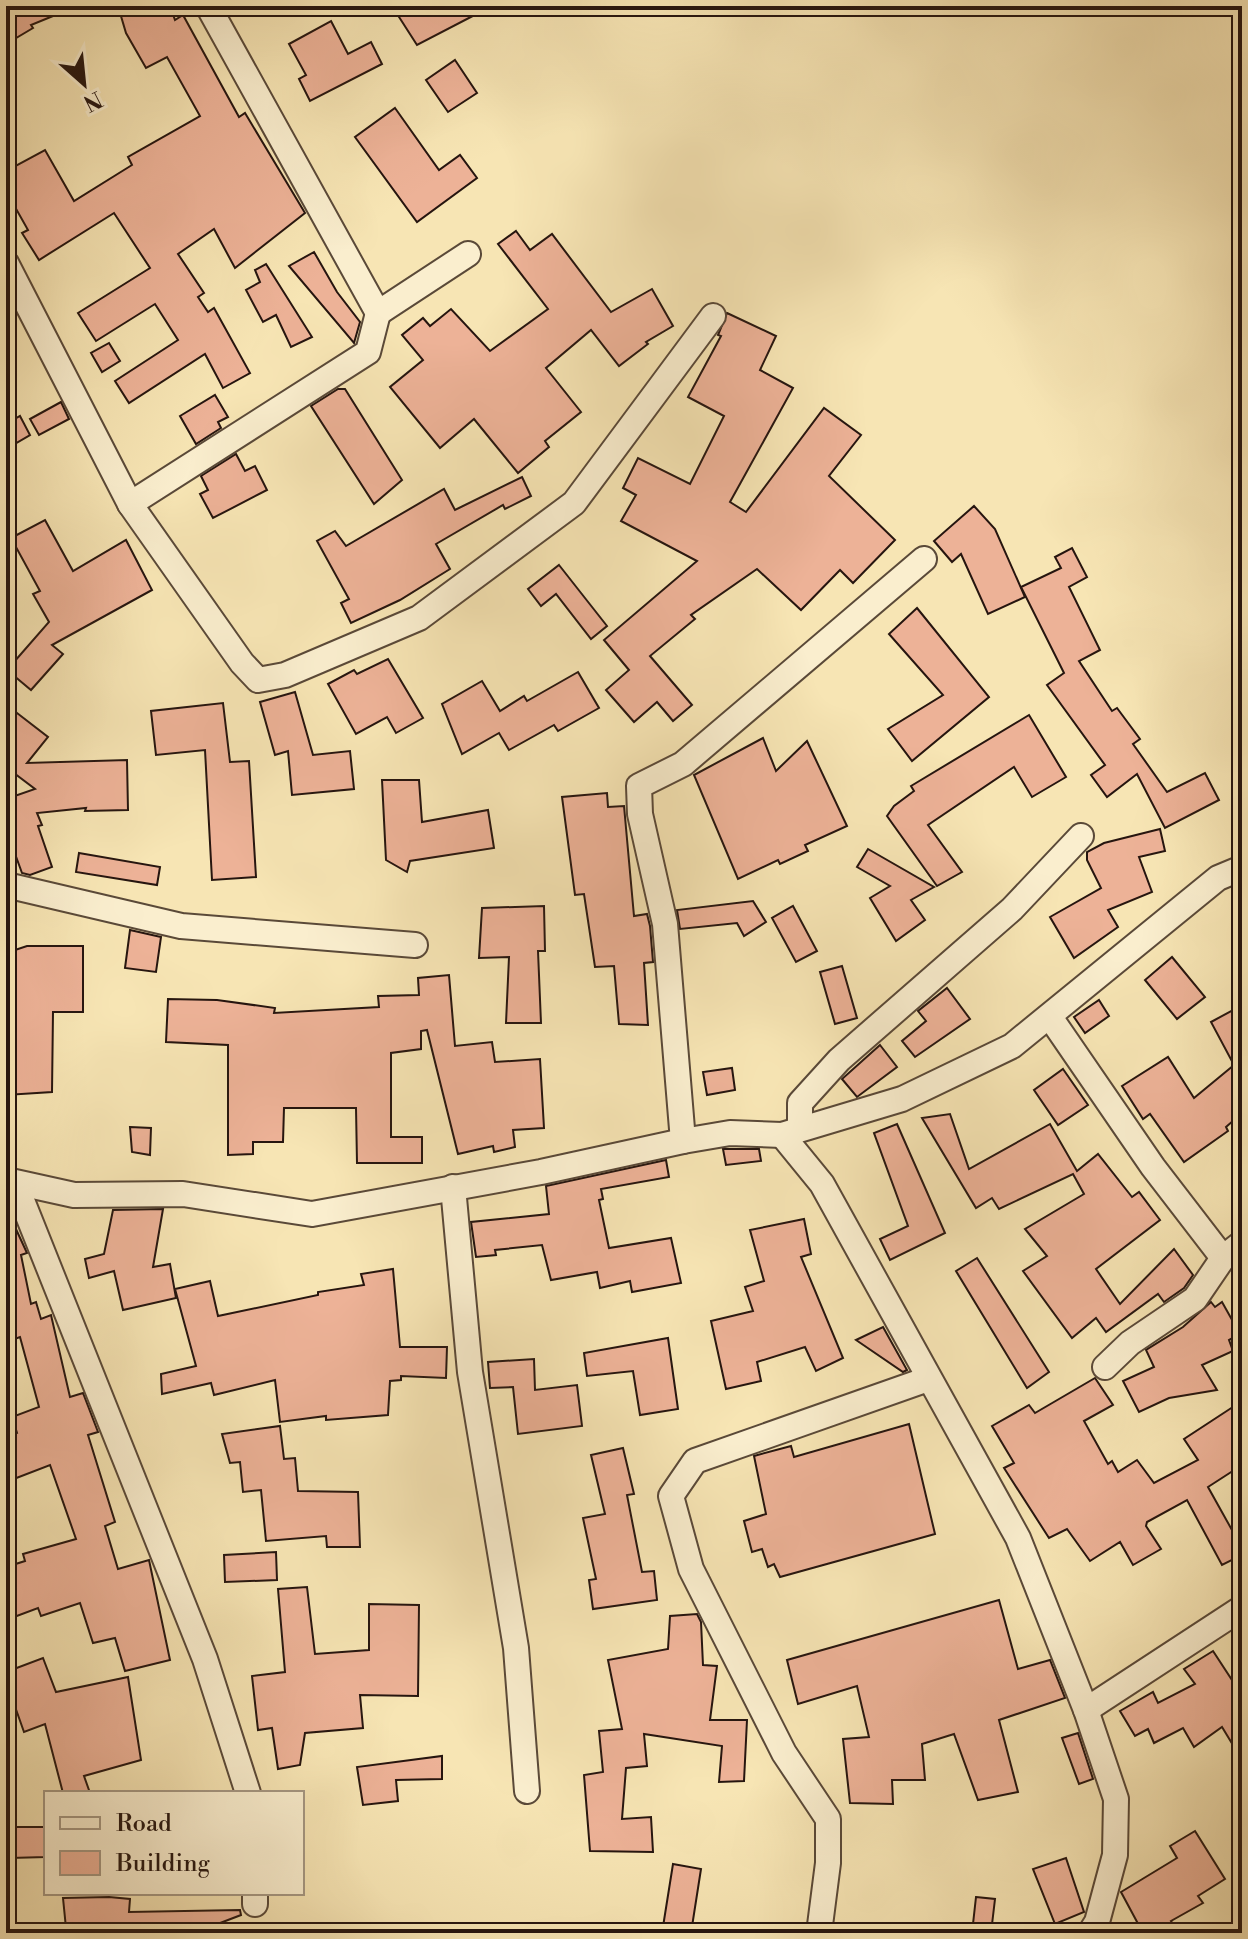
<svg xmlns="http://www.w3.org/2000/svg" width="1248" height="1939" font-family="'Libre Bodoni',serif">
  <rect width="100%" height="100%" fill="#f7e5b4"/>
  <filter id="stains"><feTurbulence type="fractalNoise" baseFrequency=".0025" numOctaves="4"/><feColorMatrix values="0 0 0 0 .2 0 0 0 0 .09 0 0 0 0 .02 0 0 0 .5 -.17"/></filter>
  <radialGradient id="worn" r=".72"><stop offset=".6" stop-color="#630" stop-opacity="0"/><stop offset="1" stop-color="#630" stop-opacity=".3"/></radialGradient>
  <g fill="#edb297" stroke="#26150f" stroke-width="2">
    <path d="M6,6H75V7L31,25L33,28L6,44Z"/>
    <path d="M118,6H170L175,20L183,15L239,117L245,113L305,213L235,268L214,229L178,254L204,293L198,297L208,312L214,308L250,373L223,388L205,354L129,403L115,381L178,340L155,304L96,341L78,313L150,268L114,213L39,260L22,233L28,230L6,191V171L45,150L74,201L132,165L128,157L200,116L167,57L146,68L126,33Z"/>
    <path d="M392,6H492L417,45Z"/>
    <path d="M331,21L348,54L371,42L382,64L310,101L299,79L306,75L289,44Z"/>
    <path d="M455,60L477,93L448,112L426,80Z"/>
    <path d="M395,108L439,170L460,155L477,178L417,222L355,137Z"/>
    <path d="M516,231L530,250L552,234L611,312L652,289L673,326L646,342L648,344L619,366L591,330L546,368L581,412L545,441L549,447L518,473L474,419L440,448L390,387L423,360L402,335L423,318L430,326L451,309L490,351L548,309L498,244Z"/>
    <path d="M314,252L337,292L360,322L354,343L289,266Z"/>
    <path d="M266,264L312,337L291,347L276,315L263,322L246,290L260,282L255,270Z"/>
    <path d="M727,313L776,336L760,370L793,388L730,502L746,512L824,408L861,435L829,476L895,540L853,583L840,570L801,610L757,569L691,615L695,619L650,656L692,705L673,721L657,702L634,722L606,690L629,670L604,640L697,561L621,521L636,495L623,488L638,458L690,484L724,416L688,397L721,336L718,335Z"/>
    <path d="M109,343L120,361L102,372L91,353Z"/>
    <path d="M338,389H345L402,480L374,504L311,406Z"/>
    <path d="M215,395L228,417L218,422L221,428L196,444L180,416Z"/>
    <path d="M61,402L69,419L39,435L30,419Z"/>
    <path d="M20,416L30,435L6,449V424Z"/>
    <path d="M236,454L245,471L255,466L267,490L213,518L200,494L208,490L201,476Z"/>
    <path d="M522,477L531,496L505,509L503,505L436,544L450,569L400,600L351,623L341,603L349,599L317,541L335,531L346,546L444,489L455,510Z"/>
    <path d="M974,506L995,529L1025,597L988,614L961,554L952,562L934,541Z"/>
    <path d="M45,520L73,571L126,540L152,590L52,645L63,654L31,690L7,670L49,622L33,594L40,591L11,538Z"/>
    <path d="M1072,548L1087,577L1069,587L1100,650L1079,661L1112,711L1117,708L1140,739L1133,744L1167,792L1205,773L1219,800L1165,828L1137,774L1107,797L1091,775L1105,765L1047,685L1064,673L1021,587L1061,568L1055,557Z"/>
    <path d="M559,565L607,626L591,639L556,594L541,606L528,589Z"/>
    <path d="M917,608L989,697L912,761L888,729L943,695L889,634Z"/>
    <path d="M388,659L423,718L396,733L387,717L356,734L328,684L354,670L357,674Z"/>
    <path d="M578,672L599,708L558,731L554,725L509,750L499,733L462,754L442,704L482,681L500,711L524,696L527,701Z"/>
    <path d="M295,692L313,755L350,751L354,789L292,795L288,751L275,755L260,702Z"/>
    <path d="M223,703L230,762L249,761L256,877L212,880L205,750L156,755L151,711Z"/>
    <path d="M17,713L48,737L27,763L127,760L128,810L85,811L86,808L37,813L42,825L38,826L52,867L30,875L22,873L6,829V799L35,789L6,767V726Z"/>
    <path d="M1029,715L1066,777L1032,797L1014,767L928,825L962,872L937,886L887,816L894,806L914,791L911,786Z"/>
    <path d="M763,738L776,771L807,741L847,826L805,845L808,851L780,864L778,860L738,879L694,775Z"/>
    <path d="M382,780H419L422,822L488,810L494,848L410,861L407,872L386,860Z"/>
    <path d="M607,793L608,807L624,806L634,916L647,914L650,926L653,962L644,963L648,1025L619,1024L614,966L595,967L584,894L575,895L562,797Z"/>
    <path d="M1160,829L1165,851L1139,857L1152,892L1108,910L1118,927L1074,958L1050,917L1101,888L1087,860V852L1104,843Z"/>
    <path d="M868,849L934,887L911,900L925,920L896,941L870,898L890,886L857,867Z"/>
    <path d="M79,853L160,867L157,885L76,872Z"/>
    <path d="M753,901L766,922L744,936L737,923L680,929L677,910Z"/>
    <path d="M544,906L545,951H538L541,1023H506L509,957L479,958L482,908Z"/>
    <path d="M793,906L817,951L796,962L772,918Z"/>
    <path d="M130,930L161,937L156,972L125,968Z"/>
    <path d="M27,946H83V1012H53L52,1092L6,1095V953Z"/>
    <path d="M1172,957L1205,997L1177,1019L1145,980Z"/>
    <path d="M842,966L857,1018L835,1024L820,972Z"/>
    <path d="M449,975L455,1046L492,1042L495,1062L540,1059L544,1128L513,1130L515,1147L494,1152L493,1146L458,1154L427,1030L421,1031V1049L391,1053V1137H422V1163H357L356,1108H284L283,1142H253V1154L228,1155V1045L166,1042L168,999L217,1000L275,1008L274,1013L379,1007L378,996L419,995L418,978Z"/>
    <path d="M947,988L970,1019L915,1057L902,1041L926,1021L918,1011Z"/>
    <path d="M1099,1000L1109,1016L1085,1033L1074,1017Z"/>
    <path d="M1233,1010L1242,1026V1113L1226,1127L1228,1131L1184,1162L1150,1114L1143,1119L1122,1086L1168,1057L1194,1098L1234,1065L1211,1022Z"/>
    <path d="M880,1045L897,1067L857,1097L842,1079Z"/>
    <path d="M732,1068L735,1090L707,1095L703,1072Z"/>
    <path d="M1063,1069L1088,1105L1058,1125L1034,1090Z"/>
    <path d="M950,1114L969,1169L1050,1124L1077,1171L1098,1154L1132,1197L1139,1192L1160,1220L1096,1269L1120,1304L1174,1249L1193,1275L1184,1288L1164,1302L1158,1294L1106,1332L1096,1318L1072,1338L1023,1271L1047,1256L1025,1229L1084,1194L1073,1174L999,1209L992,1198L976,1208L922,1118Z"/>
    <path d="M897,1124L945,1233L890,1260L880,1239L908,1226L874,1133Z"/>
    <path d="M130,1127L151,1128L150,1155L132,1152Z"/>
    <path d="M723,1149H759L761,1161L726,1165Z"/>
    <path d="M666,1160L669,1177L601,1189L603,1199L599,1200L609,1248L671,1238L681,1283L632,1292L630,1281L600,1288L597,1272L551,1280L542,1245L495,1250L496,1255L476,1257L471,1222L549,1214L546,1186Z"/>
    <path d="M163,1209L153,1267L170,1264L176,1298L123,1310L114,1271L89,1278L85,1259L104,1254L113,1210Z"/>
    <path d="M804,1219L811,1254L801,1257L843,1358L816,1371L805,1347L757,1362L761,1381L726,1389L711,1321L753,1311L745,1287L764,1281L750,1230Z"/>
    <path d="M15,1227L27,1253L21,1255L31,1304L36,1302L41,1319L51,1315L70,1397L83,1393L98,1432L88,1435L115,1522L105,1526L118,1569L149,1560L170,1660L125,1671L115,1638L93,1643L80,1603L41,1616L38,1608L6,1620V1567L25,1561L23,1554L76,1539L50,1465L6,1482V1437L17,1433L12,1417L39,1407L20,1337L6,1342V1228Z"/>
    <path d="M977,1258L1049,1372L1027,1388L956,1271Z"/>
    <path d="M393,1269L400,1347H447L446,1378L401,1376V1380L390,1381L388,1415L326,1420V1416L280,1422L275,1380L214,1395L211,1383L162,1394L161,1374L196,1366L175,1289L210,1281L218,1316L318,1295V1292L364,1285L361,1274Z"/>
    <path d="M1211,1302L1215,1307L1222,1302L1240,1334L1229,1340L1233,1351L1202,1365L1217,1390L1169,1398L1139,1412L1123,1381L1154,1367L1146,1350L1183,1327Z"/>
    <path d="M883,1327L907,1370L903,1372L856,1340Z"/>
    <path d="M668,1338L678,1409L640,1415L633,1371L587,1376L584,1353Z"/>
    <path d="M534,1359L535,1390L577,1385L582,1426L518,1434L513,1387L490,1388L488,1362Z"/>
    <path d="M1095,1378L1113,1405L1084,1421L1108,1464L1112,1461L1118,1472L1137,1460L1154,1483L1198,1460L1184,1439L1242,1401V1465L1208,1487L1242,1548V1555L1222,1565L1187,1500L1147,1522L1146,1526L1161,1549L1133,1565L1120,1542L1090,1561L1067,1529L1049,1538L1004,1468L1014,1463L992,1426L1029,1405L1035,1413Z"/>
    <path d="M909,1424L935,1534L780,1577L774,1564L768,1567L762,1549L752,1552L744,1521L766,1514L754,1456L791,1446L794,1457Z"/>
    <path d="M280,1426L284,1459L295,1458L298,1491L358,1492L360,1547H327L326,1536L266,1541L261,1490L243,1492L240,1462L230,1463L222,1434Z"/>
    <path d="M623,1448L634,1494L627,1495L642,1572L654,1571L657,1600L593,1609L589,1580L596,1579L583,1518L605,1514L591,1455Z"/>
    <path d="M276,1552L277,1580L225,1582L224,1555Z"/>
    <path d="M307,1587L315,1654L369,1650V1604L419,1605L418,1696L360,1695L363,1728L305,1733L300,1765L278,1769L272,1728L258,1730L252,1676L285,1672L278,1589Z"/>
    <path d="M999,1600L1018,1669L1050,1660L1065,1698L999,1720L1018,1792L978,1800L954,1734L922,1744L925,1780H892L893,1804L850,1803L843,1739L869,1737L857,1686L798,1704L787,1660Z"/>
    <path d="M697,1614L701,1622L703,1665L717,1666L710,1720H747L744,1781L719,1782L722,1746L644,1734L647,1766L626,1768L622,1819L651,1817L653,1852L590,1851L584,1775L603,1772L599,1731L622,1729L608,1660L668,1649L670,1616Z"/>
    <path d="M1213,1651L1232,1680L1242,1673V1760L1222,1727L1194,1747L1183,1728L1154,1743L1148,1729L1135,1736L1120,1711L1153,1692L1158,1703L1195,1684L1184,1669Z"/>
    <path d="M43,1658L56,1692L128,1677L141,1760L84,1776L90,1793H63L45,1724L24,1732L13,1701L6,1703V1672Z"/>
    <path d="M1078,1733L1093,1779L1079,1784L1062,1738Z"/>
    <path d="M442,1756V1779L396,1780L398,1801L363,1805L357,1767Z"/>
    <path d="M9,1827H46V1857L10,1858Z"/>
    <path d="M1195,1831L1225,1879L1198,1896L1203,1903L1171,1921L1179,1933H1143L1121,1892L1177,1858L1170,1846Z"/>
    <path d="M1066,1858L1084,1912L1055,1924L1033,1869Z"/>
    <path d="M673,1864L701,1869L691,1933H662Z"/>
    <path d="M109,1897L130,1899L129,1912L240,1910L241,1915L194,1933H108L109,1927L66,1928L63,1898Z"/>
    <path d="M976,1897L995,1899L991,1933H972Z"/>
  </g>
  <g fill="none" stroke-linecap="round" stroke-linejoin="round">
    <defs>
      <g id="minor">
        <path d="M208,6L378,313L468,254"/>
        <path d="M6,263L130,504L242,663L258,680L285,675L419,618L574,503L713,316"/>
        <path d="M130,504L368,352L378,313"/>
        <path d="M6,885L181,926L415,945"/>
        <path d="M1050,1017L1153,1167L1223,1258"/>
        <path d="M800,1128V1103L839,1060L1012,909L1081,836"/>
        <path d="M782,1135L822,1184L1018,1538L1086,1710L1116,1799L1115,1855L1097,1922L1090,1933"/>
        <path d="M683,1141L665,924L640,814L639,786L683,764L924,559"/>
        <path d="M6,1180L74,1195L183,1194L312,1214L541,1172L683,1141L730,1133L782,1135L902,1099L1012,1046L1218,878L1242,868"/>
        <path d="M15,1183L205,1659L248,1793"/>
        <path d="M453,1187L470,1372L516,1648L527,1791"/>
        <path d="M1105,1367L1130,1343L1195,1299L1223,1258L1242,1243"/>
        <path d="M1086,1710L1242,1608"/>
        <path d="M255,1904V1893"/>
        <path d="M819,1933L828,1863V1819L784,1753L691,1569L671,1496L695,1461L928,1379"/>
      </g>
    </defs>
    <use href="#minor" stroke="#5a4938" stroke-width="28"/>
    <use href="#minor" stroke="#faeece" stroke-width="24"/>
  </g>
  <rect width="1248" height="1939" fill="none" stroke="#f7e5b4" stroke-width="32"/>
  <rect x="8" y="8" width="1232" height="1923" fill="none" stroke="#26150f" stroke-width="4"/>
  <rect x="16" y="16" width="1216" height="1907" fill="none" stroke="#26150f" stroke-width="2"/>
  <rect x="44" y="1791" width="260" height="104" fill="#faeece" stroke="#a59782" stroke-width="2"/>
  <rect x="60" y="1817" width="40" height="12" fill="#faeece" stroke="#a59782" stroke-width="2"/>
  <text x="116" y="1831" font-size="24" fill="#26150f">Road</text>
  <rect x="60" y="1851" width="40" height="24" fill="#edb297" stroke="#a59782" stroke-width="2"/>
  <text x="116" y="1871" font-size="24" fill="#26150f">Building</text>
  <g transform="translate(84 84) rotate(153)" stroke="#faeece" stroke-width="6" paint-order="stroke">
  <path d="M0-6L14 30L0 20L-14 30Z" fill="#26150f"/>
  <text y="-12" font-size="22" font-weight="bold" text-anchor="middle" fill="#26150f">N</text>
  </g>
  <rect width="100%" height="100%" filter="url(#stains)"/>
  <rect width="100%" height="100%" fill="url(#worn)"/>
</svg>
